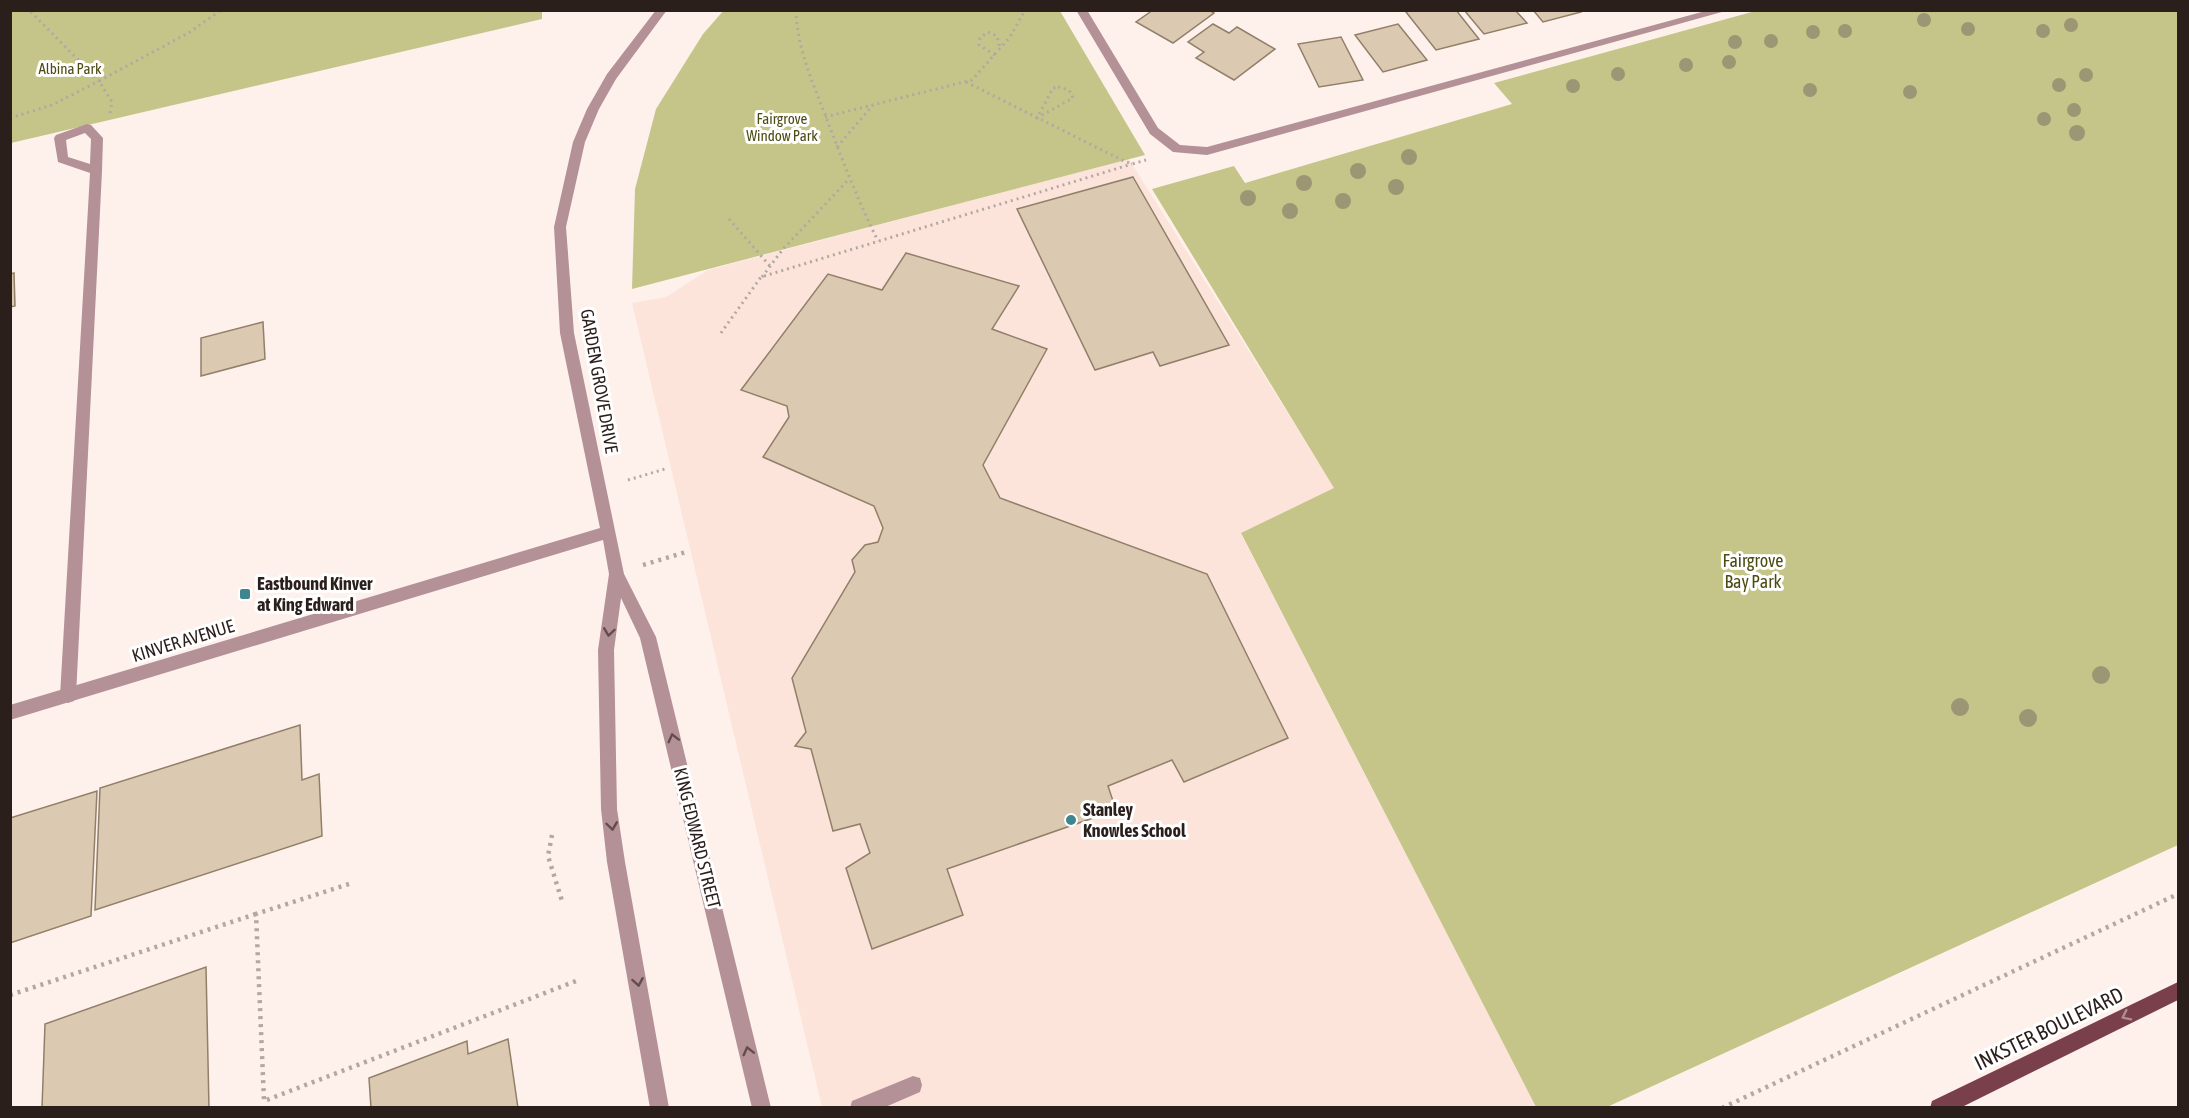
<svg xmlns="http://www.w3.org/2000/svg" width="2189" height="1118" font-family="'Asap Condensed',sans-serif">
  <rect width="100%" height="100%" fill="#fef1ec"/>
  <path fill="#fce4db" d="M1129,159L1335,489L1241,534L1536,1107H822L632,303L666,297L708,270Z"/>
  <g fill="#c6c589">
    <path d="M724,10L1060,11L1145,155L632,289L635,189L656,109L703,34Z"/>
    <path d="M1759,10L2178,11V845L1607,1107H1536L1241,533L1334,488L1152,189L1234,166L1245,183L1512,104L1494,83Z"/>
    <path d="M10,11H542V19L11,143Z"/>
  </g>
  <g fill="#dbc9b1" stroke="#917f69" stroke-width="1.5">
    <path d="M1153,10H1209L1214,13L1173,43L1136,22Z"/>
    <path d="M1411,10H1456L1479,39L1436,50L1406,12Z"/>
    <path d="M1464,10H1515L1527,23L1484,34Z"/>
    <path d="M1533,10H1580L1581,12L1543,22Z"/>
    <path d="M1213,24L1229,33L1237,27L1275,49L1234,80L1196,58L1204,52L1188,42Z"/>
    <path d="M1398,24L1427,60L1383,72L1355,35Z"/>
    <path d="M1341,37L1363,80L1319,87L1298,44Z"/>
    <path d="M1133,177L1229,345L1160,366L1153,352L1095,370L1017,209Z"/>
    <path d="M906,253L1019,286L992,329L1047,349L983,465L1000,498L1207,574L1288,738L1184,782L1172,760L1108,786L1116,810L947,869L963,915L872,949L846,868L870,853L860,824L833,831L811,749L795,746L806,732L792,678L855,572L852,560L865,545L878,542L883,528L874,506L763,457L789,417L787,406L741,390L828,274L882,290Z"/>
    <path d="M14,273L15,306L10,307V274Z"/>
    <path d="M263,322L265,359L201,376V338Z"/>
    <path d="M300,725L302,780L319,774L322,836L95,910L100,788Z"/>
    <path d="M97,791L91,916L10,943V818Z"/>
    <path d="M206,967L209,1108H42L45,1024Z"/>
    <path d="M508,1039L518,1108H371L369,1078L467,1041L468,1054Z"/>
  </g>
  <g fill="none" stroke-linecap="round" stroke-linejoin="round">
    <g stroke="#b3a7a2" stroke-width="3" stroke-dasharray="2 4" stroke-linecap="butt">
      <path d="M796,10C797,48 812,81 826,117C842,159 858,201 878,241"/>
      <path d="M995,55L979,45L980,38L988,32L997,36L1000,48"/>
      <path d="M966,82L1124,161L1132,164L1146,160"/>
      <path d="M1058,87L1069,90L1073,98L1037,118L1053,88Z"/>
      <path d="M110,113L112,102L99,81L190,32L221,10"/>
      <path d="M825,117L972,80L1010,37L1025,10"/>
      <path d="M10,118L52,105L99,81L29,10"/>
      <path d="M837,147L873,105"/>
      <path d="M729,219L770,266"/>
      <path d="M762,277L783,249L849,179"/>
      <path d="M721,333L761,277L1132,164"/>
      <path d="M628,480L665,469"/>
    </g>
    <g stroke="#b3a7a2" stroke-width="4.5" stroke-dasharray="3 5" stroke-linecap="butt">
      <path d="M643,565L686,552"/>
      <path d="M552,835L548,856L562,901"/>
      <path d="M349,884L256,914L264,1101L576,981"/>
      <path d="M10,995L256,914"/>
      <path d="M1722,1108L2178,894"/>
    </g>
    <g fill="#b49196" fill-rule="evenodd">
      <path d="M1076,10H1087L1158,128L1180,145L1207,147L1709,10H1729L1207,155L1173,152L1150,134Z"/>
      <path d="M87,124L91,125L103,138L102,171L76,696L74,701L68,703L62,701L60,696L90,173L58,162L54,138L56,135ZM85,133L91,139L90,164L68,157L66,140Z"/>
      <path d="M913,1076L920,1078L922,1085L920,1092L883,1108H850L852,1101Z"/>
    </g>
    <path fill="#b49196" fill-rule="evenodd" d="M656,10H667L616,79L599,109L585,142L566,227L574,333L624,574L656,637L771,1108H752L640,638L621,598L614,650L617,809L625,862L669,1108H650L607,862L601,809L598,650L609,574L603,540L10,720V705L600,528L560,333L554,227L573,142L587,109L607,74Z"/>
    <path fill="#79404b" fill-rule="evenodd" d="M2178,982V1000L1960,1108H1930L1932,1101Z"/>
  </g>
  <g fill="#9d9675">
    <circle cx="1924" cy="20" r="7"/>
    <circle cx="2071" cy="25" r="7"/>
    <circle cx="1968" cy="29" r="7"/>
    <circle cx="1845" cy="31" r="7"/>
    <circle cx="2043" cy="31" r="7"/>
    <circle cx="1813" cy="32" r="7"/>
    <circle cx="1771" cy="41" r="7"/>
    <circle cx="1735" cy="42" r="7"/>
    <circle cx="1729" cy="62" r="7"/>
    <circle cx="1686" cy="65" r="7"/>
    <circle cx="1618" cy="74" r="7"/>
    <circle cx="2086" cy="75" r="7"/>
    <circle cx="2059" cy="85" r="7"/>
    <circle cx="1573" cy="86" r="7"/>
    <circle cx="1810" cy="90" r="7"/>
    <circle cx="1910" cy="92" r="7"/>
    <circle cx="2074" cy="110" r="7"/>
    <circle cx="2044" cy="119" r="7"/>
    <circle cx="2077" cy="133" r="8"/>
    <circle cx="1409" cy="157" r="8"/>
    <circle cx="1358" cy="171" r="8"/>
    <circle cx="1304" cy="183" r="8"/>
    <circle cx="1396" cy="187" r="8"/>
    <circle cx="1248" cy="198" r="8"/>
    <circle cx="1343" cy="201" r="8"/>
    <circle cx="1290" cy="211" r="8"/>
    <circle cx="2101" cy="675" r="9"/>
    <circle cx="1960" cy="707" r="9"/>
    <circle cx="2028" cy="718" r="9"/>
  </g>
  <defs><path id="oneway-chevron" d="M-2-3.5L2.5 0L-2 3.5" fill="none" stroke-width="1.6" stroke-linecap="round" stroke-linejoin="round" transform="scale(1.5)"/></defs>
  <g stroke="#624d4c">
    <use href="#oneway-chevron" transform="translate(609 632) rotate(98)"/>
    <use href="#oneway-chevron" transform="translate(673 738) rotate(-104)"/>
    <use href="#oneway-chevron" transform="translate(612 826) rotate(82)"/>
    <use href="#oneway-chevron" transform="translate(638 982) rotate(80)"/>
    <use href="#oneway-chevron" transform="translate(748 1051) rotate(-104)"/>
  </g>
  <use stroke="#af8c93" href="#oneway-chevron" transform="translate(2126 1016) rotate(154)"/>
  <g fill="#3e858d" stroke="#fff" stroke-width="2">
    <rect x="239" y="588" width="12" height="12" rx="3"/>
    <circle cx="1071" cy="820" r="6"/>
  </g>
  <g text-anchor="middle" stroke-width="6" stroke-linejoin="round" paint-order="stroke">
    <g font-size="15" fill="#4d4b13" stroke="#fff">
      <text x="70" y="74">Albina Park</text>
      <text x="782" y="124">Fairgrove<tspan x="782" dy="17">Window Park</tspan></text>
    </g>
    <g font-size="18" fill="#2b1f1b" stroke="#fff">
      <text transform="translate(599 381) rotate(80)" y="6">GARDEN GROVE DRIVE</text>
      <text transform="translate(183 641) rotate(-17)" y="6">KINVER AVENUE</text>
      <text transform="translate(697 838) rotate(76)" y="6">KING EDWARD STREET</text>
    </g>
    <g font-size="18" fill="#4d4b13" stroke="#fff">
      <text x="1753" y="567">Fairgrove<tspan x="1753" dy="21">Bay Park</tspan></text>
    </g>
    <g font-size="18" font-weight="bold" fill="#2b1f1b" stroke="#fff" text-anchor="start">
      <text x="257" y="590">Eastbound Kinver<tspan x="257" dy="21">at King Edward</tspan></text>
      <text x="1083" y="816">Stanley<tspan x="1083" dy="21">Knowles School</tspan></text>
    </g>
    <g font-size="21" fill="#2b1f1b" stroke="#fff">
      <text transform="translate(2049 1029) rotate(-26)" y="7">INKSTER BOULEVARD</text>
    </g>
  </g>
  <rect width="2189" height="1118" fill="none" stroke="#2b1f1b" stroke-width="24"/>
</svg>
